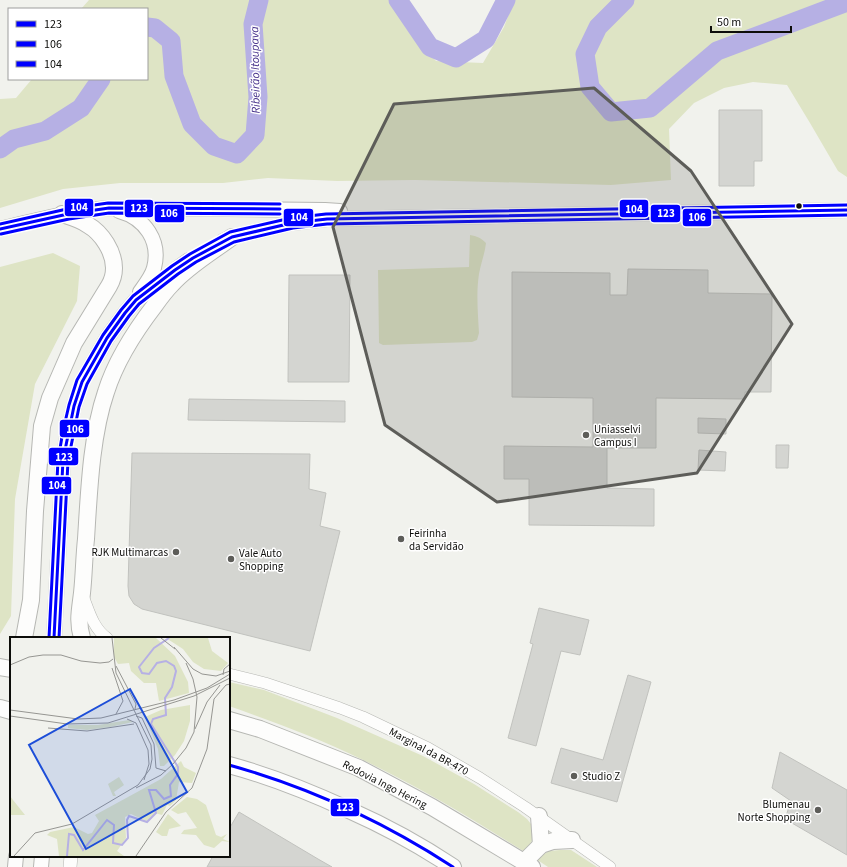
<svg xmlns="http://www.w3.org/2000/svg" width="847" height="867" font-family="'Source Sans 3',sans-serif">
  <rect width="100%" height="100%" fill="#f1f2ed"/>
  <g fill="#dee4c5">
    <path d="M89,0H391L406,28L436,61L483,63L504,27L514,0H847V177L838,171L810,123L787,85L753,82L724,88L694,103L669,129L671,180L611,185L415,180L337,181L268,178L223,183H120L63,189L0,208V99L16,98L32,79H147V9H81Z"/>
    <path d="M470,235C477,236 481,238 486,243C485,253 481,263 479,274C476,293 478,314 479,333L477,340L472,342L383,345L379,343L378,270L469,267Z"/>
    <path d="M53,253L80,266L77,301L35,384L15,499L11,616L0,634V267Z"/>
    <path d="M229,682L264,690L337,718L423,756L474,784L518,812L527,819L535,829V836L525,852C472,819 418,786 361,759C318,738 274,722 229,706Z"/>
    <path d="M560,850H571L597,867H548L536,859L549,851Z"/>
  </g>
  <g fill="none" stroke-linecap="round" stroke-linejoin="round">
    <g stroke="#b6b0e4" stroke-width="19">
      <path d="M398,0L430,47L456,58L486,39L506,0"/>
      <path d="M625,0L598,27L585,54L590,87L611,112L650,108L717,51L847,2"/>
      <path d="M147,27L155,28L171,41L174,76L192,124L214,146L237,154L255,135L258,97L253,24L259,0"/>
      <path d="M0,149L14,139L45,131L81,108L101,79"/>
    </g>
  </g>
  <g fill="#d4d5d1" stroke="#c1c2be">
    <path d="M719,110H762V161H754V186H719Z"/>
    <path d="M628,269L708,270V293L772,294L771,392H745V399L656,398V448H607V488L654,489V526L529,525V479H504V446L593,447V398L512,397V272L610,273V295H627Z"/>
    <path d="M289,275H350L349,382H288Z"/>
    <path d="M189,399L345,401V422L188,420Z"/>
    <path d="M698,418L726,419V434L698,433Z"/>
    <path d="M776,445H789L788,468H776Z"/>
    <path d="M699,450L726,452L725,471L698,470Z"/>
    <path d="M132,453L310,454L309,489L326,493L320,526L340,531L310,651L142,609L134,604L129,596L128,586Z"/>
    <path d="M539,608L589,620L580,655L561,651L536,746L508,738L533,644L530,643Z"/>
    <path d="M628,675L651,682L617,802L551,783L561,748L603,760Z"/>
    <path d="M780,752L847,790V855L785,819L791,801L772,788Z"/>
    <path d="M239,812L318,859L332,867H207L213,856H229V829Z"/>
  </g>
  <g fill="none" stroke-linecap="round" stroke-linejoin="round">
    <defs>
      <g id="tertiary">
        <path d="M83,596C89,611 93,628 107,638"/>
        <path d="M229,674L265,683L340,708L363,717L428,748L480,778L525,807L610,867"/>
      </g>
      <path id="secondary" d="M70,867L71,856"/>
      <g id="primary">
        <path d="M119,211C145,218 161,241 154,268C152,276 145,285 140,292"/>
        <path d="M0,229C36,220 72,211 109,208L325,210L340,211"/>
        <path d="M223,241L232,237L292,223L327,219L847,210"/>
        <path d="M54,638L63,460L68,432L74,406L82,382L107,338L125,313L136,300L175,270L189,260"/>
        <path d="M15,867L16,856"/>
        <path d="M41,867L42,856"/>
      </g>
      <g id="motorway">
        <path d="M24,638L31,600L35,511L42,426L50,398L74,343L109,286C112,281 114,275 114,268C114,252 102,233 88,225C80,219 71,217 62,214"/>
        <path d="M82,638C77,621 80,610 82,593C84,575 84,557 86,539C89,492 91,436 106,392C116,360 135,331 155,305C160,298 166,290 172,284C188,266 212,252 232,237"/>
        <path d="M0,667L11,669"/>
        <path d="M0,708L11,711"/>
        <path d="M229,720L260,729L359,768L432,807L532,867"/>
        <path d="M229,765C270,776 310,792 349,810C385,826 420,845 453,867"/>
        <path d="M539,816L541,845"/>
        <path d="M524,862L541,845L553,841L572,840"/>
      </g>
    </defs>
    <use href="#tertiary" stroke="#b6b7b3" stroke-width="12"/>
    <use href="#secondary" stroke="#b6b7b3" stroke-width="14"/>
    <use href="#primary" stroke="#b6b7b3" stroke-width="16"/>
    <use href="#motorway" stroke="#b6b7b3" stroke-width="18"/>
    <use href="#tertiary" stroke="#fdfdfc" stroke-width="11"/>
    <use href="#secondary" stroke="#fdfdfc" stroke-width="13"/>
    <use href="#primary" stroke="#fdfdfc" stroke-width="14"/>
    <use href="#motorway" stroke="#fdfdfc" stroke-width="16"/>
    <defs>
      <g id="bus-1">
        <path d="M0,229L68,214L109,208L280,209"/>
        <path d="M54,638L63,460L74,406L82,382L107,338L125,313L136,300L175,270L193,258L232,237L292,223L327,219L847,210"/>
        <path d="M229,765C308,787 384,822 453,867"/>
      </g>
      <g id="bus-2">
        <path d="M1,234L69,219L109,213L280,214"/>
        <path d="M59,638L68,461L79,407L87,384L111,341L129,316L139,304L178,274L196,262L234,242L293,228L327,224L847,215"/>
      </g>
      <g id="bus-3">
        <path d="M0,224L67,209L108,203L280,204"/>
        <path d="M49,638L58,460L63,431L69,405L77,380L103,335L121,310L133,296L172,266L190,254L230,232L291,218L326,214L847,205"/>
      </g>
    </defs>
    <use href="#bus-1" stroke="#fff" stroke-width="6"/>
    <use href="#bus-2" stroke="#fff" stroke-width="6"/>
    <use href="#bus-3" stroke="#fff" stroke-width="6"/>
    <use href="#bus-1" stroke="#00f" stroke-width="3"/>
    <use href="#bus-2" stroke="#00f" stroke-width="3"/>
    <use href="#bus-3" stroke="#00f" stroke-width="3"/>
  </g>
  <path fill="#5d5d59" fill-opacity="0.2" stroke="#5d5d59" stroke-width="3" stroke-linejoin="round" d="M594,88L691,171L792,324L697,473L497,502L385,425L333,227L394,104Z"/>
  <circle fill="#0d0d0a" stroke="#fff" stroke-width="1.5" cx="799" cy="206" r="3.5"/>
  <g fill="#5d5d59" stroke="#fff" stroke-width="1.5">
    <circle cx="586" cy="435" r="4"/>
    <circle cx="401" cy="539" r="4"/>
    <circle cx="176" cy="552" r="4"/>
    <circle cx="231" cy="559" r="4"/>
    <circle cx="574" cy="776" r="4"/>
    <circle cx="818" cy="810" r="4"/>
  </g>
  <g text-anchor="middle" stroke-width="3" stroke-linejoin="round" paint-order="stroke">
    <g font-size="11" fill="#0d0d0a" stroke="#fff" text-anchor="start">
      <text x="594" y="433">Uniasselvi<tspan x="594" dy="13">Campus I</tspan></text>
      <text x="409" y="537">Feirinha<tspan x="409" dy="13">da Servidão</tspan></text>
      <text x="168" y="556" text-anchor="end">RJK Multimarcas</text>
      <text x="239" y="557">Vale Auto<tspan x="239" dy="13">Shopping</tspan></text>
      <text x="582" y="780">Studio Z</text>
      <text x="810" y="808" text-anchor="end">Blumenau<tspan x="810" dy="13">Norte Shopping</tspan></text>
    </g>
    <g font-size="11" fill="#0d0d0a" stroke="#fff">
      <text transform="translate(429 751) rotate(28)" y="4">Marginal da BR-470</text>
      <text transform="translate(385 784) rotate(27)" y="4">Rodovia Ingo Hering</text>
    </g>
    <g font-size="12" font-style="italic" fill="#47328b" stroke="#fff">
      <text transform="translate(255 70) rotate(-91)" y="4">Ribeirão Itoupava</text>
    </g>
  </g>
  <g transform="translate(10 637)">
    <rect width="220" height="220" fill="#f1f2ed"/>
    <path d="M104,1H146L165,19L178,45L179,56L149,64L146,46H134L121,34L119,26L108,27L104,20ZM156,1H198L202,14L218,26L211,34L194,32L183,25L173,12ZM180,68V84L174,104L165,118L154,129H150L148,112L135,80L151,73ZM119,83L123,85L100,90L77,93L58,91V88H88ZM171,124L174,130L186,136L182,146L169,145L166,163L160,169L157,168L152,178L145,176L141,182L136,184L121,177L115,180L116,201L107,214L114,219H49L47,202L37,198L40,195L64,190L78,197L82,196L89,184L85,178L151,142ZM109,140L114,148L104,155L106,159H103L98,147ZM0,159L3,163L15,178H0ZM177,160L187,162L196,168L206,198L211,200L217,197L213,202L220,205L212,204L204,211L194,208L186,198L171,197L174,193L187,191L176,175L168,177L161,173ZM158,177L171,189L159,192L157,199H152L146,195Z" fill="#dee4c5"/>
    <path fill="none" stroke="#b6b0e4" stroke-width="2" d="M57,219L59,197L64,198L73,213L97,183L104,188L103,206L112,208L118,201L117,183L119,179L137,185L146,176L139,153H146L154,162L161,159L160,148L168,137V130L141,87L143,82L156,78L155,61L162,50L166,34L164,29L156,24L147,26L139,37L132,36L129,30L144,11L159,1"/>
    <path fill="none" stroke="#969692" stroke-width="1" d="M151,1L165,12M164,10L183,32L192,37L206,39L220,34M0,28L19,20L33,18H51L71,24L90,26L99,25L103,22M106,29L126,67L125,72M102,31L113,64L106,77M213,38L214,32L220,27M0,73L68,82L91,81L164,63L197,51L220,37M0,79L57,87L98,86L184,59L220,41M126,79L132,81L144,107L146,131L156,134M117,82L126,86L138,113L139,127L134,143M38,91L77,94L124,87M185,92L197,65L210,48M126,151L151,138L163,127L176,111L184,95L187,60L183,42L176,26M4,219L25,196L62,187L128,148L140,132L142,122L141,108L106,36L102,1M126,219L156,175L182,151L197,112L204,62L216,48L220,47"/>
    <path fill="#1d4ed8" fill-opacity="0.15" stroke="#1d4ed8" stroke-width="2" d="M120,52L177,155L76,212L19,108Z"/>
    <rect width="220" height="220" fill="none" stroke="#0d0d0a" stroke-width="2"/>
  </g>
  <g stroke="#fff" stroke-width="1.5">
    <rect x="64" y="198" width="30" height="19" rx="4" fill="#00f"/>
    <rect x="124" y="199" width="30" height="19" rx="4" fill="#00f"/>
    <rect x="619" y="199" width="30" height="19" rx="4" fill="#00f"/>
    <rect x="650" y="204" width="31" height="19" rx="4" fill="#00f"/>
    <rect x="154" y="204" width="31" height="19" rx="4" fill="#00f"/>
    <rect x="283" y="208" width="31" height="19" rx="4" fill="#00f"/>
    <rect x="682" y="208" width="30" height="19" rx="4" fill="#00f"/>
    <rect x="59" y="419" width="31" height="19" rx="4" fill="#00f"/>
    <rect x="48" y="447" width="31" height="19" rx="4" fill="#00f"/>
    <rect x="41" y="476" width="31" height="19" rx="4" fill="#00f"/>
    <rect x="330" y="798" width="30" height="19" rx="4" fill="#00f"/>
  </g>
  <g font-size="11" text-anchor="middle" font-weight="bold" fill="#fff">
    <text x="79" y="211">104</text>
    <text x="139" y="212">123</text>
    <text x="634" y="213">104</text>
    <text x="666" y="217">123</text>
    <text x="169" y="217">106</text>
    <text x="299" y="221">104</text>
    <text x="697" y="221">106</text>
    <text x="75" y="433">106</text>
    <text x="64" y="461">123</text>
    <text x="57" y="489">104</text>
    <text x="345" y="811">123</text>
  </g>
  <rect x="8" y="8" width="140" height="72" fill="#ffffff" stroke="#9e9e9d"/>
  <rect x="16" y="21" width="20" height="6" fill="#0000ff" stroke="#9e9e9d"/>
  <text x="44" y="28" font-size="12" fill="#0d0d0a">123</text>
  <rect x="16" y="41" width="20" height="6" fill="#0000ff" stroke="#9e9e9d"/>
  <text x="44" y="48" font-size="12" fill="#0d0d0a">106</text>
  <rect x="16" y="61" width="20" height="6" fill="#0000ff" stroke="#9e9e9d"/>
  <text x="44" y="68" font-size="12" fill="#0d0d0a">104</text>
  <path d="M711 26v6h80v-6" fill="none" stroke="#0d0d0a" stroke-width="2"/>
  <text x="717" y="26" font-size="12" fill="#0d0d0a" stroke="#ffffff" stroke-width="3" paint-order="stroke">50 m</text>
</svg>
